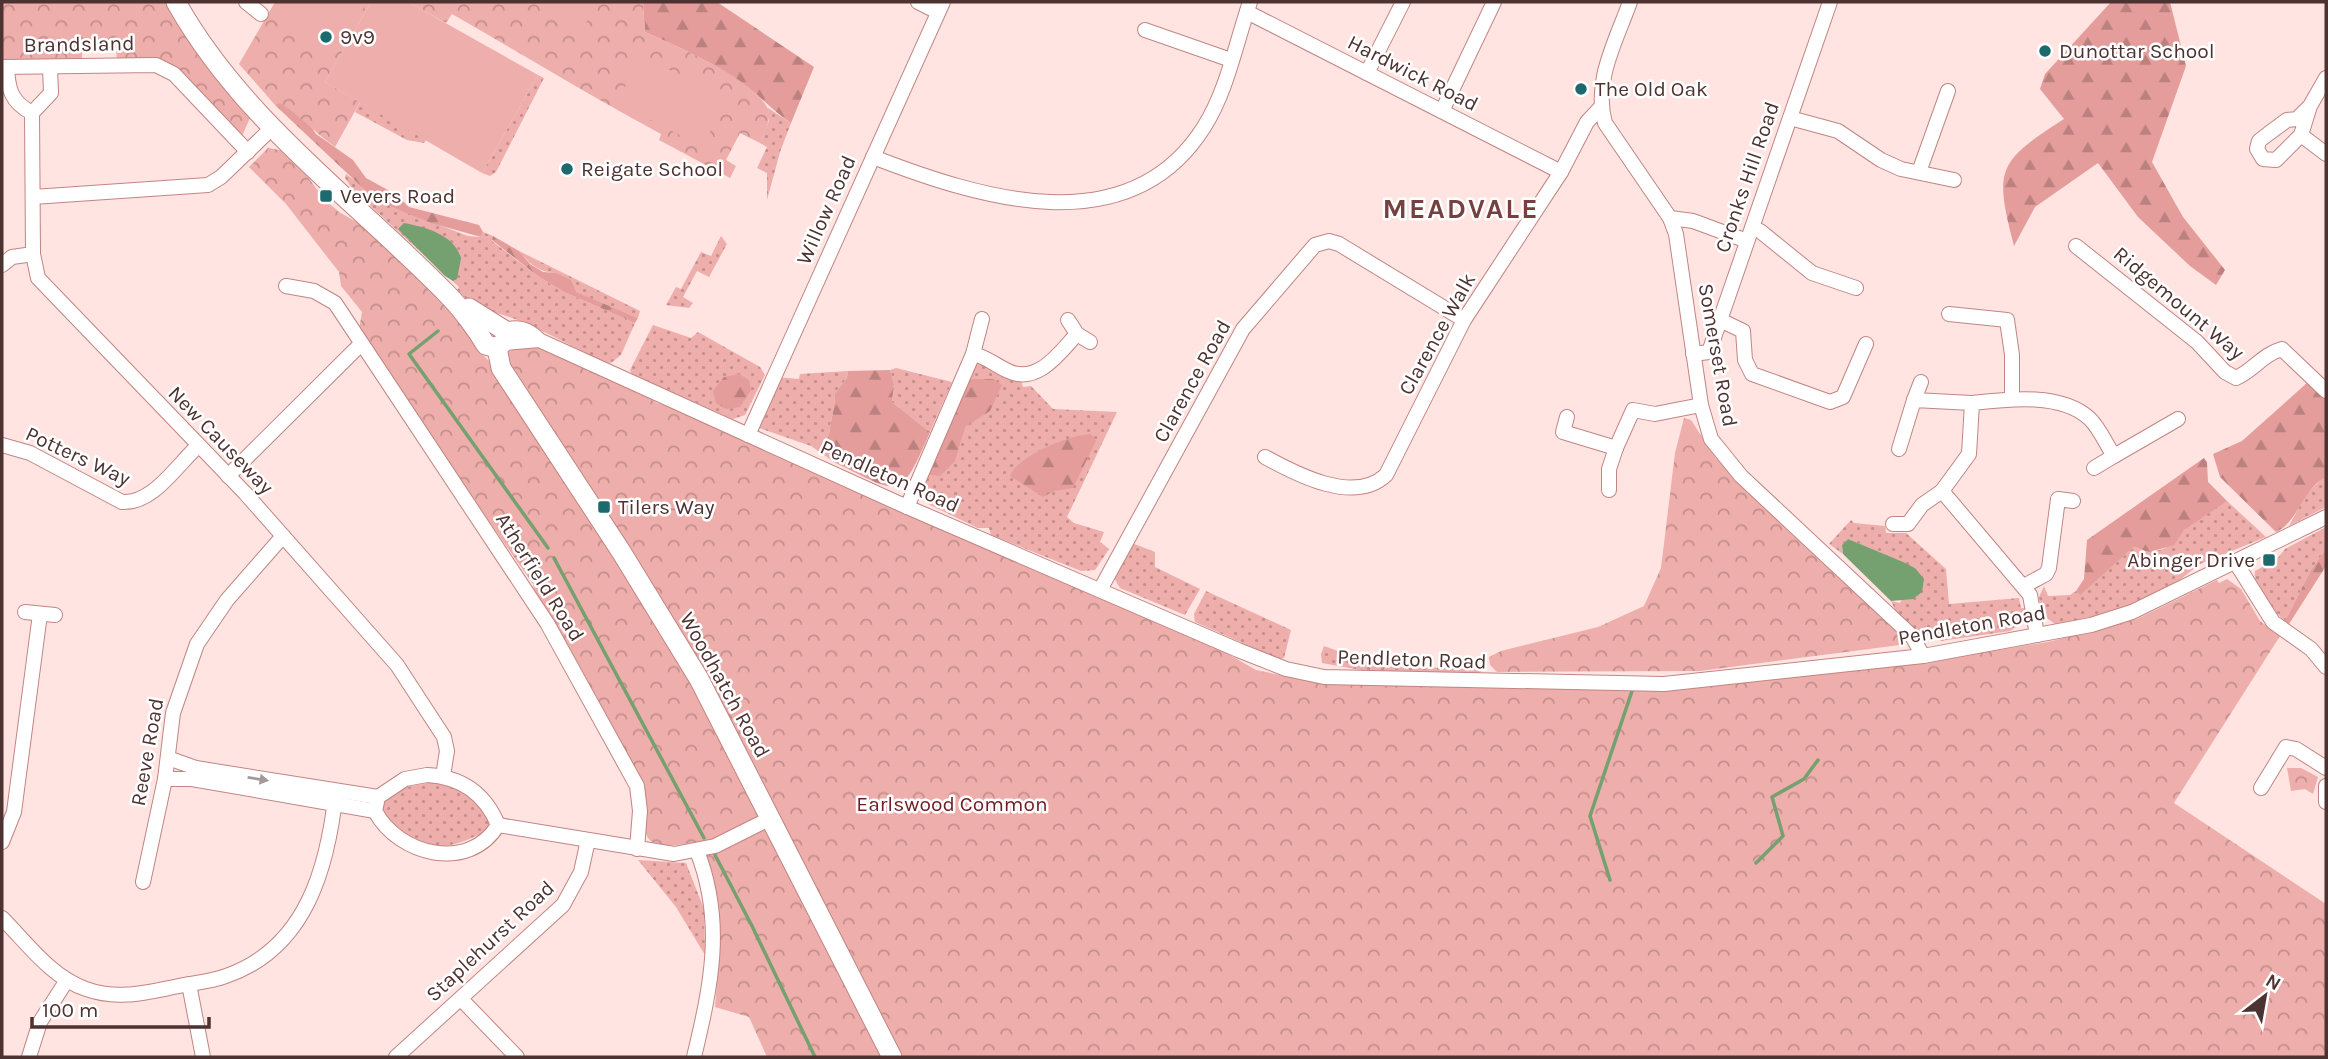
<svg xmlns="http://www.w3.org/2000/svg" width="2328" height="1059" font-family="Karla,sans-serif">
  <defs>
    <pattern id="grass-dots" width="8" height="8" patternUnits="userSpaceOnUse" patternTransform="scale(1.75)"><rect width="8" height="8" fill="#eeaeab"/><path d="M2 2h.1M6 6h.1" fill="none" stroke="#c38e8c" stroke-width="1.8" stroke-linecap="round"/></pattern>
    <pattern id="forest-firs" width="22" height="20" patternUnits="userSpaceOnUse" patternTransform="scale(1.75)"><rect width="22" height="20" fill="#e49d9b"/><path d="M5 1l3.5 6h-7zM16 11l3.5 6h-7z" fill="#bb817f"/></pattern>
    <pattern id="park-crowns" width="20" height="18" patternUnits="userSpaceOnUse" patternTransform="scale(1.75)"><rect width="20" height="18" fill="#eeaeab"/><path d="M2 6a3 3 0 1 1 6 0M12 15a3 3 0 1 1 6 0" fill="none" stroke="#c38e8c"/></pattern>
  </defs>
  <rect width="100%" height="100%" fill="#ffe4e2"/>
  <g fill="url(#grass-dots)">
    <path d="M538,75L544,78L496,172L490,176L482,173Z"/>
    <path d="M360,102L426,140L424,143L407,140L355,112Z"/>
    <path d="M768,108L791,123L780,152L767,200V173L757,168L767,147L760,143L769,121Z"/>
    <path d="M346,174L389,206L468,236L481,237L483,232L493,236L492,241L539,277L564,292L635,323L621,355L611,363L605,362C576,349 549,333 520,321C492,309 481,315 457,290L459,287L353,190L345,178Z"/>
    <path d="M721,236L727,244L709,277L697,271L683,297L693,303L689,308L666,305L676,287L681,289L701,252L711,256Z"/>
    <path d="M519,251L640,311L638,318L575,292L556,273C538,272 530,264 519,251Z"/>
    <path d="M653,325L691,338L698,332L760,367L765,375L745,415L733,419L632,374L630,370Z"/>
    <path d="M976,364C994,365 1002,380 1020,378L1023,387L1031,386L1053,409L1117,412L1067,517L1074,523L1104,532L1100,542L1109,549L1095,570L1081,571L991,535L989,528H978L932,506L924,501L919,491Z"/>
    <path d="M896,368L952,382L930,432L892,402L894,384L890,370Z"/>
    <path d="M848,371L847,378L835,393C835,421 822,434 834,462L811,446L759,428L758,421L776,377L799,379L800,374Z"/>
    <path d="M2324,477H2326V507L2289,526L2306,494Z"/>
    <path d="M2227,501L2266,537L2200,564L2163,593L2112,612L2056,625L2041,613L2039,597L2044,586L2048,596L2070,595L2076,591L2080,594L2134,547C2166,556 2165,548 2185,529C2198,517 2212,509 2227,501Z"/>
    <path d="M1851,520L1854,523L1885,526L1886,533H1906L1946,569L1949,604L2019,598L2021,608H2026L2023,622L2010,631L1940,641L1918,632L1897,614L1891,601L1900,603L1915,568L1848,539L1842,545L1843,554L1829,544Z"/>
    <path d="M2326,527V549L2311,570L2285,621C2272,609 2252,588 2255,571L2277,559L2285,549Z"/>
    <path d="M1132,543L1155,552V567L1200,589L1185,615L1120,588L1113,576Z"/>
    <path d="M1206,591L1291,630L1284,658L1279,659L1195,622L1194,614Z"/>
    <path d="M1324,646L1374,664L1395,667L1459,668L1484,664L1483,670L1476,676L1377,673L1322,663L1321,654Z"/>
    <path d="M433,782C459,786 474,799 492,818L489,830C438,855 426,852 382,816L381,803L401,788Z"/>
    <path d="M638,860L686,863L704,909L705,955L676,907Z"/>
  </g>
  <g fill="url(#forest-firs)">
    <path d="M643,2H717L814,67L791,123C776,113 764,100 750,89C718,64 681,48 645,32Z"/>
    <path d="M2111,2H2170L2186,66L2152,162L2183,217L2225,270L2216,285L2190,266L2138,217L2098,163L2035,207L2014,246C1994,169 1997,162 2064,119L2040,89L2045,74Z"/>
    <path d="M280,102L307,120L316,134L353,160L366,178L397,195L409,207L479,225L483,232L481,237L431,223L389,206L366,191L275,105Z"/>
    <path d="M493,236L519,251L530,264L543,272L556,273L571,280L576,292L638,318L635,323L564,292L539,277L492,240Z"/>
    <path d="M890,370L894,384L892,402L930,432C899,504 900,494 834,462C822,434 835,421 835,393L847,378L848,371Z"/>
    <path d="M739,374L749,380L751,390L740,407L726,409L716,403L713,391L724,377Z"/>
    <path d="M972,379H993L1002,385L990,411L965,427L955,461L940,476L924,474L954,408Z"/>
    <path d="M2308,382L2326,396V477C2302,489 2299,521 2276,532L2220,477L2213,454L2242,441Z"/>
    <path d="M1091,434L1096,441L1073,488L1054,491L1043,497L1010,476C1018,455 1070,435 1091,434Z"/>
    <path d="M2204,458L2207,462L2208,482L2227,501L2184,530L2174,545L2150,552L2134,547L2080,595L2076,591L2084,579L2087,540Z"/>
    <path d="M2326,549V566L2289,624L2285,621L2311,570Z"/>
  </g>
  <g fill="url(#park-crowns)">
    <path d="M2,2H167L212,74L250,118L242,136L186,78L117,61L116,48L82,49V62L2,63Z"/>
    <path d="M275,2H371L325,82L360,102L335,147C315,133 301,116 280,103L275,105L239,64Z"/>
    <path d="M408,2H643L645,32C676,46 750,77 767,107C773,118 764,133 760,143L740,133L726,160L736,166L730,178L659,140L661,134C590,96 522,54 452,14L446,23Z"/>
    <path d="M268,148L280,150L307,176L324,199L339,212L360,224L425,285L465,328L476,348L490,362L517,347L538,348L618,381L657,403L687,413L1214,646L1256,670L1323,684L1553,688L1950,658L2048,642L2137,619L2217,580L2219,583L2227,579L2241,589L2260,621L2280,636L2174,803L2326,904V1057H767L749,1017L715,1007C720,952 722,893 697,842C660,848 639,852 645,806L534,592L533,584L358,335L362,312L341,286L339,272L286,204L249,167Z"/>
    <path d="M1684,418L1691,420L1715,457L1899,631L1902,641L1900,645L1700,671L1497,672L1490,665L1489,657L1501,651L1598,627L1644,606L1661,568L1675,453Z"/>
    <path d="M2287,768H2301L2318,777L2313,794L2305,789L2291,791Z"/>
  </g>
  <g fill="#eeaeab">
    <path d="M285,2H367L336,55L275,19Z"/>
    <path d="M371,2H408L538,75L482,173L325,82Z"/>
    <path d="M539,2H601L579,32Z"/>
    <path d="M641,55L727,100L702,147L617,102Z"/>
  </g>
  <g fill="#75a070">
    <path d="M404,223C426,227 454,235 461,258L457,279L453,281L445,276L398,229Z"/>
    <path d="M1848,539L1903,562L1915,568L1924,579L1922,592L1913,599L1891,601L1843,554L1842,545Z"/>
  </g>
  <g fill="none" stroke-linecap="round" stroke-linejoin="round">
    <g stroke="#75a070" stroke-width="3.5">
      <path d="M438,331L409,354L548,548"/>
      <path d="M554,558L704,838"/>
      <path d="M715,855L752,926L815,1057"/>
      <path d="M1756,863L1783,836L1772,797L1804,779L1818,760"/>
      <path d="M1610,880L1590,816L1632,691"/>
    </g>
    <defs>
      <g id="minor">
        <path d="M246,2L261,14"/>
        <path d="M918,2L938,12"/>
        <path d="M1630,2C1616,41 1593,81 1605,123L1670,218L1676,234L1701,405L1711,439L1741,476L1912,636L1923,656"/>
        <path d="M1247,12L1561,172"/>
        <path d="M1145,30L1231,60"/>
        <path d="M2,67L156,65L174,74L248,152"/>
        <path d="M7,67C8,89 11,102 32,113L51,93L50,67"/>
        <path d="M1367,73L1403,2"/>
        <path d="M2310,106L2297,119L2287,120L2268,134L2259,141L2257,149L2263,159L2276,160L2301,135L2310,106L2326,78"/>
        <path d="M1442,111L1494,2"/>
        <path d="M32,113L33,254L38,278L245,493L397,665L444,737L447,751L443,776"/>
        <path d="M1790,118L1838,131L1881,160L1901,169L1954,180"/>
        <path d="M2301,135L2326,154"/>
        <path d="M873,157C979,198 1129,246 1204,127C1227,91 1236,43 1250,2"/>
        <path d="M1919,172L1948,91"/>
        <path d="M33,197L208,185L221,177L272,128"/>
        <path d="M1670,218L1693,221L1747,241"/>
        <path d="M1752,228L1760,231L1812,273L1856,288"/>
        <path d="M2076,246L2197,342L2225,372L2236,378C2254,370 2263,354 2282,349L2326,391"/>
        <path d="M2,265L12,257L33,254"/>
        <path d="M286,286L314,291L335,303L547,623L637,786L640,811L637,849"/>
        <path d="M1949,314L2007,320L2012,355V399"/>
        <path d="M1068,320L1077,334L1090,342"/>
        <path d="M1720,320L1743,331L1745,360L1752,374L1830,402L1843,397L1866,344"/>
        <path d="M504,330C518,326 529,329 539,340L907,507L1238,650L1286,669L1324,677L1664,684L1923,656L2091,625L2132,612L2326,517"/>
        <path d="M504,343L539,340"/>
        <path d="M973,354C987,357 995,365 1008,371C1038,385 1060,352 1077,334"/>
        <path d="M1693,354L1709,352L1830,2"/>
        <path d="M1914,400L1921,382"/>
        <path d="M1567,417L1563,432L1616,448L1633,410L1655,414L1701,405"/>
        <path d="M748,435L943,2"/>
        <path d="M2,445L30,453L122,502C153,504 176,466 198,446"/>
        <path d="M1899,449L1914,400L1972,403"/>
        <path d="M1265,457C1296,474 1354,505 1386,475L1464,320L1561,172L1587,122L1601,107"/>
        <path d="M2094,468L2114,456"/>
        <path d="M228,476L361,344"/>
        <path d="M1609,490V469L1616,448"/>
        <path d="M907,507L973,354L982,319"/>
        <path d="M1893,524H1908L1922,505L1942,491"/>
        <path d="M2236,563L2273,622L2311,649L2326,667"/>
        <path d="M2024,586L2046,574L2049,568L2058,499L2073,501"/>
        <path d="M1100,590L1243,329L1315,245L1329,241L1339,244L1464,320"/>
        <path d="M25,612L55,615"/>
        <path d="M2037,635L2030,595L1942,491L1969,454L1972,403C2007,399 2062,392 2090,419C2100,429 2106,444 2114,456L2178,419"/>
        <path d="M168,758L196,768L378,797"/>
        <path d="M427,775C461,777 485,793 498,825C469,873 398,855 375,811L378,797L405,779Z"/>
        <path d="M165,779H192L375,811"/>
        <path d="M2326,786V802"/>
        <path d="M2261,788L2286,747L2296,749L2326,768"/>
        <path d="M498,825L674,854L715,846L771,818"/>
        <path d="M2,842L14,812L40,614"/>
        <path d="M143,882L165,779L173,713L197,644L227,600L283,536"/>
        <path d="M2,918C27,943 51,977 86,989C116,1000 144,993 174,987C191,983 210,982 226,976C307,948 328,866 336,791"/>
        <path d="M189,984L203,1057"/>
        <path d="M461,999L517,1057"/>
        <path d="M29,1057L40,1022L67,980"/>
        <path d="M396,1057L563,905L581,872L588,840"/>
        <path d="M694,1057C711,986 725,922 697,851"/>
      </g>
      <g id="major">
        <path d="M176,2C242,120 354,199 447,294C461,308 477,330 486,345L497,348"/>
        <path d="M469,308L504,330L506,340L497,348"/>
        <path d="M497,348L501,368L622,553L699,679L892,1057"/>
      </g>
    </defs>
    <use href="#minor" stroke="#c18582" stroke-width="16"/>
    <use href="#major" stroke="#c18582" stroke-width="21"/>
    <use href="#minor" stroke="#fff" stroke-width="14"/>
    <use href="#major" stroke="#fff" stroke-width="19"/>
  </g>
  <defs><path id="oneway-solid" d="M-6-.8H1V-3.2L6.5 0L1 3.2V.8H-6Z" transform="scale(1.75)"/></defs>
  <use fill="#a69898" href="#oneway-solid" transform="translate(258 779) rotate(9)"/>
  <g fill="#1c696e" stroke="#fff" stroke-width="2.5">
    <circle cx="326" cy="37" r="7"/>
    <circle cx="2045" cy="51" r="7"/>
    <circle cx="1581" cy="89" r="7"/>
    <circle cx="567" cy="169" r="7"/>
    <rect x="319" y="189" width="14" height="14" rx="3.5"/>
    <rect x="597" y="500" width="14" height="14" rx="3.5"/>
    <rect x="2262" y="553" width="14" height="14" rx="3.5"/>
  </g>
  <g text-anchor="middle" stroke-width="5" stroke-linejoin="round" paint-order="stroke">
    <g font-size="21" fill="#4c3231" stroke="#fff" text-anchor="start">
      <text x="340" y="44">9v9</text>
      <text x="2059" y="58">Dunottar School</text>
      <text x="1595" y="96">The Old Oak</text>
      <text x="581" y="176">Reigate School</text>
      <text x="340" y="203">Vevers Road</text>
      <text x="618" y="514">Tilers Way</text>
      <text x="2255" y="567" text-anchor="end">Abinger Drive</text>
    </g>
    <g font-size="21" fill="#4c3231" stroke="#fff">
      <text transform="translate(79 44) rotate(-1)" y="7">Brandsland</text>
      <text transform="translate(1413 73) rotate(27)" y="7">Hardwick Road</text>
      <text transform="translate(1747 177) rotate(-71)" y="7">Cronks Hill Road</text>
      <text transform="translate(826 210) rotate(-66)" y="7">Willow Road</text>
      <text transform="translate(2179 303) rotate(40)" y="7">Ridgemount Way</text>
      <text transform="translate(1437 334) rotate(-61)" y="7">Clarence Walk</text>
      <text transform="translate(1718 355) rotate(80)" y="7">Somerset Road</text>
      <text transform="translate(1192 381) rotate(-61)" y="7">Clarence Road</text>
      <text transform="translate(221 440) rotate(46)" y="7">New Causeway</text>
      <text transform="translate(78 456) rotate(25)" y="7">Potters Way</text>
      <text transform="translate(890 476) rotate(24)" y="7">Pendleton Road</text>
      <text transform="translate(540 577) rotate(58)" y="7">Atherfield Road</text>
      <text transform="translate(1972 625) rotate(-10)" y="7">Pendleton Road</text>
      <text transform="translate(1412 659) rotate(2)" y="7">Pendleton Road</text>
      <text transform="translate(725 685) rotate(61)" y="7">Woodhatch Road</text>
      <text transform="translate(147 752) rotate(-80)" y="7">Reeve Road</text>
      <text transform="translate(490 941) rotate(-43)" y="7">Staplehurst Road</text>
    </g>
    <g font-size="21" fill="#6f1d22" stroke="#fff">
      <text x="952" y="811">Earlswood Common</text>
    </g>
    <g font-size="28" font-weight="bold" letter-spacing="2" fill="#75403f" stroke="#fff">
      <text x="1461" y="218">MEADVALE</text>
    </g>
  </g>
  <rect width="2328" height="1059" fill="none" stroke="#4c3231" stroke-width="7"/>
  <g transform="translate(2265 996) rotate(31)" stroke="#ffffff" stroke-width="5" paint-order="stroke">
  <path d="M0-5L12 26L0 18L-12 26Z" fill="#4c3231"/>
  <text y="-10" font-size="19" font-weight="bold" text-anchor="middle" fill="#4c3231">N</text>
  </g>
  <path d="M32 1017v10h177v-10" fill="none" stroke="#4c3231" stroke-width="3.5"/>
  <text x="42" y="1017" font-size="21" fill="#4c3231" stroke="#ffffff" stroke-width="5" paint-order="stroke">100 m</text>
</svg>
